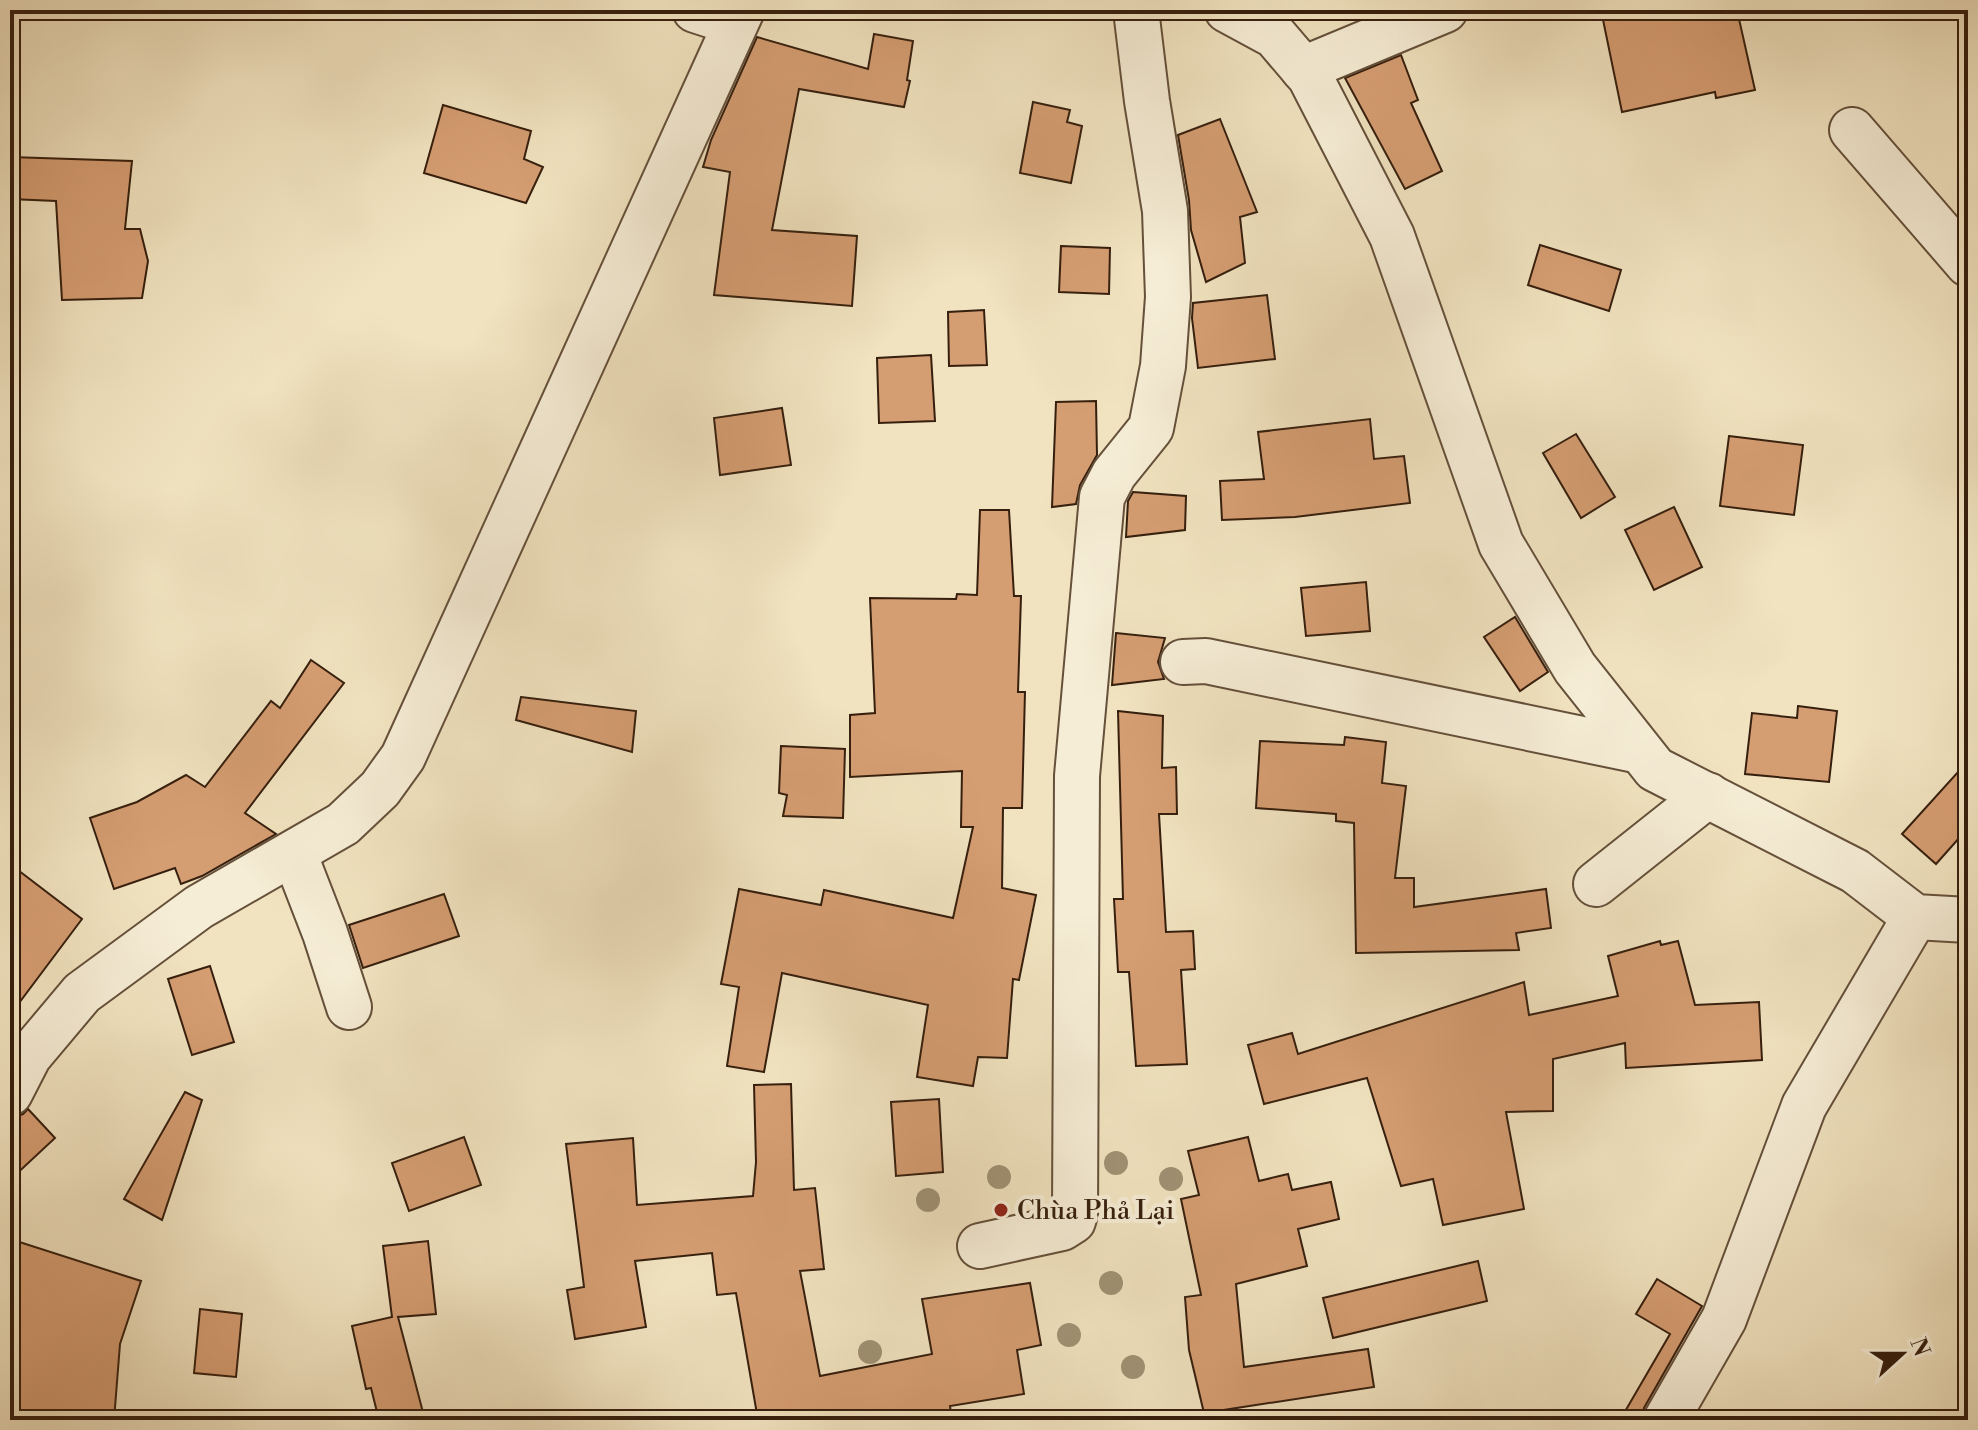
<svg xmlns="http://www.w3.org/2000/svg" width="1978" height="1430" font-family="'Libre Bodoni',serif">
  <rect width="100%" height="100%" fill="#f1e3c0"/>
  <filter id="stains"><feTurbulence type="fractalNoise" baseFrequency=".0025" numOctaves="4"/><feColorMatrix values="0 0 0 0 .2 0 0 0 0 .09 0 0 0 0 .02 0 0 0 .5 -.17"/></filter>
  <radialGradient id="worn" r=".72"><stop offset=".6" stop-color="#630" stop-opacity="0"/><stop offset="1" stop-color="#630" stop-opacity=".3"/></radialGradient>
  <g fill="#d59d72" stroke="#361f0e" stroke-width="2">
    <path d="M1601,10H1737L1755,90L1716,98L1715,92L1622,112Z"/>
    <path d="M874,34L913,41L907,80L910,81L904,107L799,89L772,230L857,236L852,306L714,295L730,172L703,167L711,140L757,37L868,69Z"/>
    <path d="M1401,55L1418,100L1411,103L1442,171L1405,189L1345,78Z"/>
    <path d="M1033,102L1070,110L1067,122L1082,126L1071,183L1020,173Z"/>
    <path d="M443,105L531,131L524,159L543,167L526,203L424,173Z"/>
    <path d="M1220,119L1257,212L1240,217L1245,263L1206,282L1191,230L1189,200L1178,135Z"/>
    <path d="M10,157L132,161L125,229H140L148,261L142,298L62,300L56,201L10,199Z"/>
    <path d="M1540,245L1621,270L1609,311L1528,285Z"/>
    <path d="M1061,246L1110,248L1109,294L1059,292Z"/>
    <path d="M1267,295L1275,359L1198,368L1192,318L1193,303Z"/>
    <path d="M984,310L987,365L949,366L948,312Z"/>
    <path d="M931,355L935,421L879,423L877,358Z"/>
    <path d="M1096,401L1097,455L1080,485L1076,504L1052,507L1056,402Z"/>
    <path d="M782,408L791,465L720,475L714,418Z"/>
    <path d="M1370,419L1374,459L1404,456L1410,503L1295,517L1222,520L1220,481L1264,479L1258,432Z"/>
    <path d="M1576,434L1615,497L1581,518L1543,453Z"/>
    <path d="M1729,436L1803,445L1794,515L1720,506Z"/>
    <path d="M1133,492L1186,496L1185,530L1126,537L1128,501Z"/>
    <path d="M1674,507L1702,567L1654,590L1625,530Z"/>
    <path d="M980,510H1009L1014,596H1021L1018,692H1025L1022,808H1003L1002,888L1036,895L1019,980L1013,979L1007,1058L978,1057L973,1086L917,1077L928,1005L782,973L764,1072L727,1066L739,987L721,984L739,889L821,905L824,890L953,918L973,827H961L962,771L850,777V715L875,713L870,598L956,599L957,594L977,595Z"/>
    <path d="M1366,582L1370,631L1306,636L1301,588Z"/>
    <path d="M1515,617L1548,672L1520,691L1484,637Z"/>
    <path d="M1116,633L1165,638L1158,662L1164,679L1112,685Z"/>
    <path d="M311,660L344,683L245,813L276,834L202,876L181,884L175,868L114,889L90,818L137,802L186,775L205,787L271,701L280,708Z"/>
    <path d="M521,697L636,711L632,752L516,720Z"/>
    <path d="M1798,706L1837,711L1829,782L1745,774L1752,713L1797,718Z"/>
    <path d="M1118,711L1163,716L1162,768L1176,767L1177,814H1159L1166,932L1193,931L1195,969L1181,970L1187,1064L1136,1066L1129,972H1118L1114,899H1123Z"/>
    <path d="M1345,737L1386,742L1382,783L1406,786L1395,878H1414V907L1546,889L1551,928L1516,933L1519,950L1356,953L1354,823L1336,821V814L1256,808L1260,741L1344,745Z"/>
    <path d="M781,746L845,749L843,818L783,816L787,795L779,793Z"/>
    <path d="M1968,761V828L1936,864L1902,834Z"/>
    <path d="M10,864L82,919L10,1015Z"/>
    <path d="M444,894L459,936L363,968L349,925Z"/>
    <path d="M1660,941L1661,945L1678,941L1695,1005L1759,1002L1762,1060L1626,1068L1625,1043L1553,1059V1111L1506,1112L1524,1209L1443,1225L1433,1179L1401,1186L1367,1078L1264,1104L1248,1045L1292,1033L1298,1054L1524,982L1529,1015L1618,996L1608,956Z"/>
    <path d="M210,966L234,1042L192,1055L168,979Z"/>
    <path d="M791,1084L794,1190L815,1188L824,1269L800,1271L820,1376L932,1354L922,1299L1030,1283L1041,1345L1017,1350L1024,1394L950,1406L952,1420H758L736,1293L717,1295L712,1253L635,1261L646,1327L575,1339L567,1290L584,1287L566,1144L633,1138L637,1205L753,1196L756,1162L754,1085Z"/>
    <path d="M185,1092L202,1100L162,1220L124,1199Z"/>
    <path d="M939,1099L943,1172L896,1176L891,1102Z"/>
    <path d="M28,1109L55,1138L10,1180V1118L23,1114Z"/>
    <path d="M464,1137L481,1185L409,1211L392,1163Z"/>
    <path d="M1248,1137L1259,1181L1288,1174L1292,1190L1331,1182L1339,1219L1298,1229L1307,1266L1236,1284L1244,1367L1368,1349L1374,1387L1204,1413L1189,1350L1185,1297L1201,1295L1181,1199L1199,1195L1188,1151Z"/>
    <path d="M10,1239L141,1281L120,1344L114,1420H10Z"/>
    <path d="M428,1241L436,1314L398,1317L425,1420H379L371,1388L366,1389L352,1326L392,1317L383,1246Z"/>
    <path d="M1478,1261L1487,1301L1333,1338L1323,1298Z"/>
    <path d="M1657,1279L1702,1306L1644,1408L1641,1420H1620L1670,1334L1636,1314Z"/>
    <path d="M200,1309L242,1314L236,1377L194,1373Z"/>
  </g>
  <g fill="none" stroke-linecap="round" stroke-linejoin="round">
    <defs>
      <g id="minor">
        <path d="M695,10L735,23"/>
        <path d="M1227,10L1275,36L1310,77L1392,236L1501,544L1575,668L1655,769L1855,871L1915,917L1968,920"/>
        <path d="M1303,69L1445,10"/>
        <path d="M1852,130L1968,264"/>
        <path d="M1183,662L1206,661L1640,751"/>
        <path d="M294,853L325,933L349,1007"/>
        <path d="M1596,884L1708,795"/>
        <path d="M10,1093L29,1056L82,993L199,907L343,824L380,789L403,757L742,10"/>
        <path d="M980,1246L1062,1228L1073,1221L1075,1214L1077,776L1102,497L1114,474L1151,428L1163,366L1168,297L1165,211L1147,101L1136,10"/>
        <path d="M1666,1420L1724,1319L1804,1106L1915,917"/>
      </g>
    </defs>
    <use href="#minor" stroke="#65503a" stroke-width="48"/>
    <use href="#minor" stroke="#f6edd6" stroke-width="44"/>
  </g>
  <g fill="#a09274">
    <circle cx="1116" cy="1163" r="12"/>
    <circle cx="999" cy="1177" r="12"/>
    <circle cx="1171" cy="1179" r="12"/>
    <circle cx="928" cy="1200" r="12"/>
    <circle cx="1111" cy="1283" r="12"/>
    <circle cx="1069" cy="1335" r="12"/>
    <circle cx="870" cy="1352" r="12"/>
    <circle cx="1133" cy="1367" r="12"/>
  </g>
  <circle fill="#8f2418" stroke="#f6edd6" stroke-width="3" cx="1001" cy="1210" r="8"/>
  <g text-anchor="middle" stroke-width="8" stroke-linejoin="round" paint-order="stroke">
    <g font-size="26" fill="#361f0e" stroke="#f6edd6" text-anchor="start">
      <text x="1017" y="1219">Chùa Phả Lại</text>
    </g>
  </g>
  <rect width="1978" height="1430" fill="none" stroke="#f1e3c0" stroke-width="40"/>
  <rect x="12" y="12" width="1954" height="1406" fill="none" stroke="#361f0e" stroke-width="4"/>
  <rect x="20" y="20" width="1938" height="1390" fill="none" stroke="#361f0e" stroke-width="2"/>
  <g transform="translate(1902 1354) rotate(69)" stroke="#f6edd6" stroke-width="6" paint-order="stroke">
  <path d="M0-6L14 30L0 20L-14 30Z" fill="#361f0e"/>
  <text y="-12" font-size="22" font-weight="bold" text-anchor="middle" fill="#361f0e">N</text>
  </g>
  <rect width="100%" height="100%" filter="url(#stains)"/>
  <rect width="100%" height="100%" fill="url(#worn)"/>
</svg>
